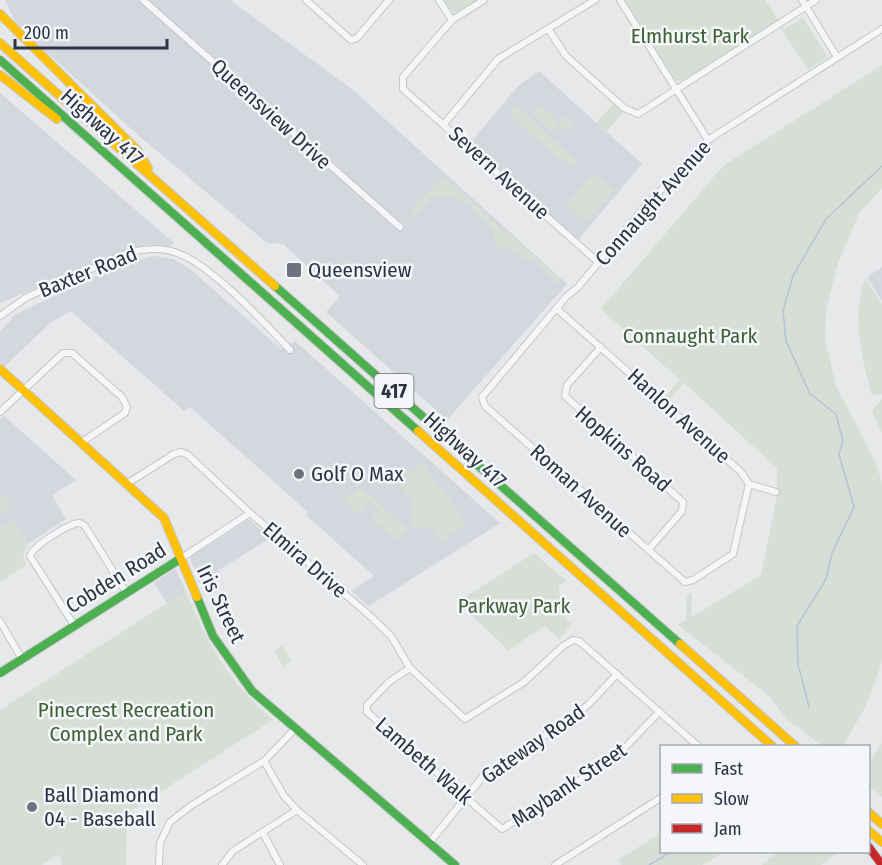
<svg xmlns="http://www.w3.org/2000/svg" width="882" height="865" font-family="'Fira Sans Condensed',sans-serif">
  <rect width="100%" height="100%" fill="#e6e8ea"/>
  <g fill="#d4d7dd">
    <path d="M5,0H230L353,90L567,284L447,420L326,312L340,296L283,244L267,243L138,135L29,36L14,20Z"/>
    <path d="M539,71L642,164L578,240L470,143L518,86Z"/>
    <path d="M0,93L174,243L168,247L146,245L129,249L0,303Z"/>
    <path d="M154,256L173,259L190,269L281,349L295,341L500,523L369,606L351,591L374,576L306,515L308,512L190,407L184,411L71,311L51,322L4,367L0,363V332L16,314L124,263Z"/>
    <path d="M882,267V301L867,277Z"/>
    <path d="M4,416L76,480L52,495L66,519L28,544L13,520L0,528V419Z"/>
    <path d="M249,519L270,538L199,583L190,557Z"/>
    <path d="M175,569L186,591L167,603L154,583Z"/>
  </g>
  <g fill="#d6ded6">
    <path d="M444,0H476L457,12H451Z"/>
    <path d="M623,0H765L784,29L803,18L828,57L808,69L776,22L683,80L676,81Z"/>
    <path d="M882,65V188L859,213L837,266L826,310L825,340L836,386L874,459L882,482V662L866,706L843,746H823L787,720L769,696L678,625L686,620L687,595L692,592L691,617L761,575L777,496V468L684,383L669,399L666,396L680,380L601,309L723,166Z"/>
    <path d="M614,103L624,112L606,132L596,123Z"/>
    <path d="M539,104L559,123L565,116L574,124L569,130L559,125L553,132L532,114Z"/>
    <path d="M516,106L578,162L573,167L565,158L561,161L509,114Z"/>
    <path d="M594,173L614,190L586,222L566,204Z"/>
    <path d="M444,177L561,280L558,285L537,264L522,258L516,251L496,247L493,231L468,205L450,197L434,196L418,213L409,217L417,203Z"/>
    <path d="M865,278L882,304V394L872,396C861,356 852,317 865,278Z"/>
    <path d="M882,399V433L872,411Z"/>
    <path d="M422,463L467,523L441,542L431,527L410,528L412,502L397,482Z"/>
    <path d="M361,487L408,529L397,541L371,519L378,510L369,502L359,514L343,501Z"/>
    <path d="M1,495L7,498L12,506L0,514Z"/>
    <path d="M13,520L28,544L23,554L26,565L0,582V528Z"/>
    <path d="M534,553L566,581L558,586L565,618L572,624L559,639L545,626L508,650L458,602Z"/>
    <path d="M186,591C208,645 228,681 273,720L127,813L126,865H62L59,854L42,865H0V710Z"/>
    <path d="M282,646L291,661L283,666L274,651Z"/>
    <path d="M882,743V797L869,787V763Z"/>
    <path d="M661,833L662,852H724L702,865H621L618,860Z"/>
    <path d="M778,852H838L821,865H762Z"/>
  </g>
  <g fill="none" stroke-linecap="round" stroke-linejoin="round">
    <g stroke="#b4c4d5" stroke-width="1.5">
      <path d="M809,707L798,664L797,626L826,579L832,553L854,507L839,454L843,441L836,414L810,394L786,341L783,311L793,276L826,219L882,166"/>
      <path d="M649,865L671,852"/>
    </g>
    <defs>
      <g id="street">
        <path d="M143,0L400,227"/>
        <path d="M306,0L351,40L357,38L389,0"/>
        <path d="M439,0L452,20"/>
        <path d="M484,0L452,20L403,77V89L598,262"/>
        <path d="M620,0L708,140"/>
        <path d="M802,0L837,57"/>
        <path d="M549,30L566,56L624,108L638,114L816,0"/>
        <path d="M444,124L498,59L595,0"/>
        <path d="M557,309L741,472L749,484L776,492"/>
        <path d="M0,316L27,297L130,252C146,249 161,247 177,253C210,264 265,323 290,350"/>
        <path d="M601,347L567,385L565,396L683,502L682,511L648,550"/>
        <path d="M0,412L63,353H72L122,397L127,407L125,413L82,442"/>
        <path d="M128,483L174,454L181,452L188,455L250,513L368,614L391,636L410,668L465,719L524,682L563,646L573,640L579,641L698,746"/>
        <path d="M749,484L733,554L693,580L685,582L485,406L482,397L566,297L578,287L644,208L708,140L882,29"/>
        <path d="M180,559L250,513"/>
        <path d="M0,621L22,659"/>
        <path d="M74,625L30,556C33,546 69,523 80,523L85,526L126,592"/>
        <path d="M410,668L389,682L367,705V712L502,829L616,757L659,712"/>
        <path d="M264,761L284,796L297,810L363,865"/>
        <path d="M263,833L280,865"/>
        <path d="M429,843L484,775L570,719L589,704L617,674"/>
        <path d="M159,865L160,843L170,822L192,805L264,761L295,729"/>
        <path d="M222,865L233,851L297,810"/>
        <path d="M555,865L662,797"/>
      </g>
      <g id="fast">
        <path d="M0,60L418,431"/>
        <path d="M275,286L680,644"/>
        <path d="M197,597L213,636L252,691L455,865"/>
        <path d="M0,673L180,559"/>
      </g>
      <g id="slow">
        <path d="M0,14L137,150L148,168"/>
        <path d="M0,43L275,286"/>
        <path d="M0,75L57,119"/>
        <path d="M0,369L164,518L197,597"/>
        <path d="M418,431L772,746"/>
        <path d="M680,644L795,746"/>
        <path d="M868,812L882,824"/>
        <path d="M868,830L882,842"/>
      </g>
      <path id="jam" d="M868,846L882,865"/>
    </defs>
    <use href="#street" stroke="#c4c6c8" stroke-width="8"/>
    <use href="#fast" stroke="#c4c6c8" stroke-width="10"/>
    <use href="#slow" stroke="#c4c6c8" stroke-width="10"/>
    <use href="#jam" stroke="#c4c6c8" stroke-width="10"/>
    <use href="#street" stroke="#f5f6f7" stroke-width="6"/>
    <use href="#fast" stroke="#4caf50" stroke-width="8"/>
    <use href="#slow" stroke="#ffc107" stroke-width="8"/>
    <use href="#jam" stroke="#c62828" stroke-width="8"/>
  </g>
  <g fill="#6c737f" stroke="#f4f6f9" stroke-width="2">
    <rect x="286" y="262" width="16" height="16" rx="3"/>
    <circle cx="299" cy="474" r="6"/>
    <circle cx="32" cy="807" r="6"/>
  </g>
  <g text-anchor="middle" stroke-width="5" stroke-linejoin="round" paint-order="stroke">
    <rect fill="#f4f6f9" stroke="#676e7b" stroke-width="1.5" x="374.5" y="374" width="39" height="34" rx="4.5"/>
    <g font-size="20" font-weight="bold" fill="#2b3445">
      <text x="394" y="398">417</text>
    </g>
    <g font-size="21" fill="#3f6138" stroke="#f4f6f9">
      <text x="690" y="43">Elmhurst Park</text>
      <text x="690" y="343">Connaught Park</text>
      <text x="514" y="613">Parkway Park</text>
      <text x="126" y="717">Pinecrest Recreation<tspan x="126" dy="24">Complex and Park</tspan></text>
    </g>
    <g font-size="21" fill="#2b3445" stroke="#f4f6f9">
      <text transform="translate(271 114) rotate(42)" y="7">Queensview Drive</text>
      <text transform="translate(102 127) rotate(42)" y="7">Highway 417</text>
      <text transform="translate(499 173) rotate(42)" y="7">Severn Avenue</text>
      <text transform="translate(653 203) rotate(-48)" y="7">Connaught Avenue</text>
      <text transform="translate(88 272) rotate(-22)" y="7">Baxter Road</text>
      <text transform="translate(679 416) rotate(42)" y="7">Hanlon Avenue</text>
      <text transform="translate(623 449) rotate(41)" y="7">Hopkins Road</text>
      <text transform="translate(465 450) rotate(42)" y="7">Highway 417</text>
      <text transform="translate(581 491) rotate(42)" y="7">Roman Avenue</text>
      <text transform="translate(305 560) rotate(41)" y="7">Elmira Drive</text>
      <text transform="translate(116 578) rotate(-32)" y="7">Cobden Road</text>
      <text transform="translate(221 604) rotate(64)" y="7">Iris Street</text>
      <text transform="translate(533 744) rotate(-35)" y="7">Gateway Road</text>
      <text transform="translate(424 761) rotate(41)" y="7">Lambeth Walk</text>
      <text transform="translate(569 785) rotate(-34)" y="7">Maybank Street</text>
    </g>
    <g font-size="21" fill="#2b3445" stroke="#f4f6f9" text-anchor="start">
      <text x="308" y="277">Queensview</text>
      <text x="311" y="481">Golf O Max</text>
      <text x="44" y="802">Ball Diamond<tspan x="44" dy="24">04 - Baseball</tspan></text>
    </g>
  </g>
  <rect x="660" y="745" width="210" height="108" fill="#f4f6f9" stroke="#a4a8b1" stroke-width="1.5"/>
  <rect x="672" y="764" width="30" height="9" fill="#4caf50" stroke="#a4a8b1" stroke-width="1.5"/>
  <text x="714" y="775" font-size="18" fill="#2b3445">Fast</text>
  <rect x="672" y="794" width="30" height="9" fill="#ffc107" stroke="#a4a8b1" stroke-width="1.5"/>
  <text x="714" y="805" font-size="18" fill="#2b3445">Slow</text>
  <rect x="672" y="824" width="30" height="9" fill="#c62828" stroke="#a4a8b1" stroke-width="1.5"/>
  <text x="714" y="835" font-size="18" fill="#2b3445">Jam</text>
  <path d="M15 39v9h152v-9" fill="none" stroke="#2b3445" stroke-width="3"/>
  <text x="24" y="39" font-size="18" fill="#2b3445" stroke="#f4f6f9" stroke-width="4.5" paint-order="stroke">200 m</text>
</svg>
